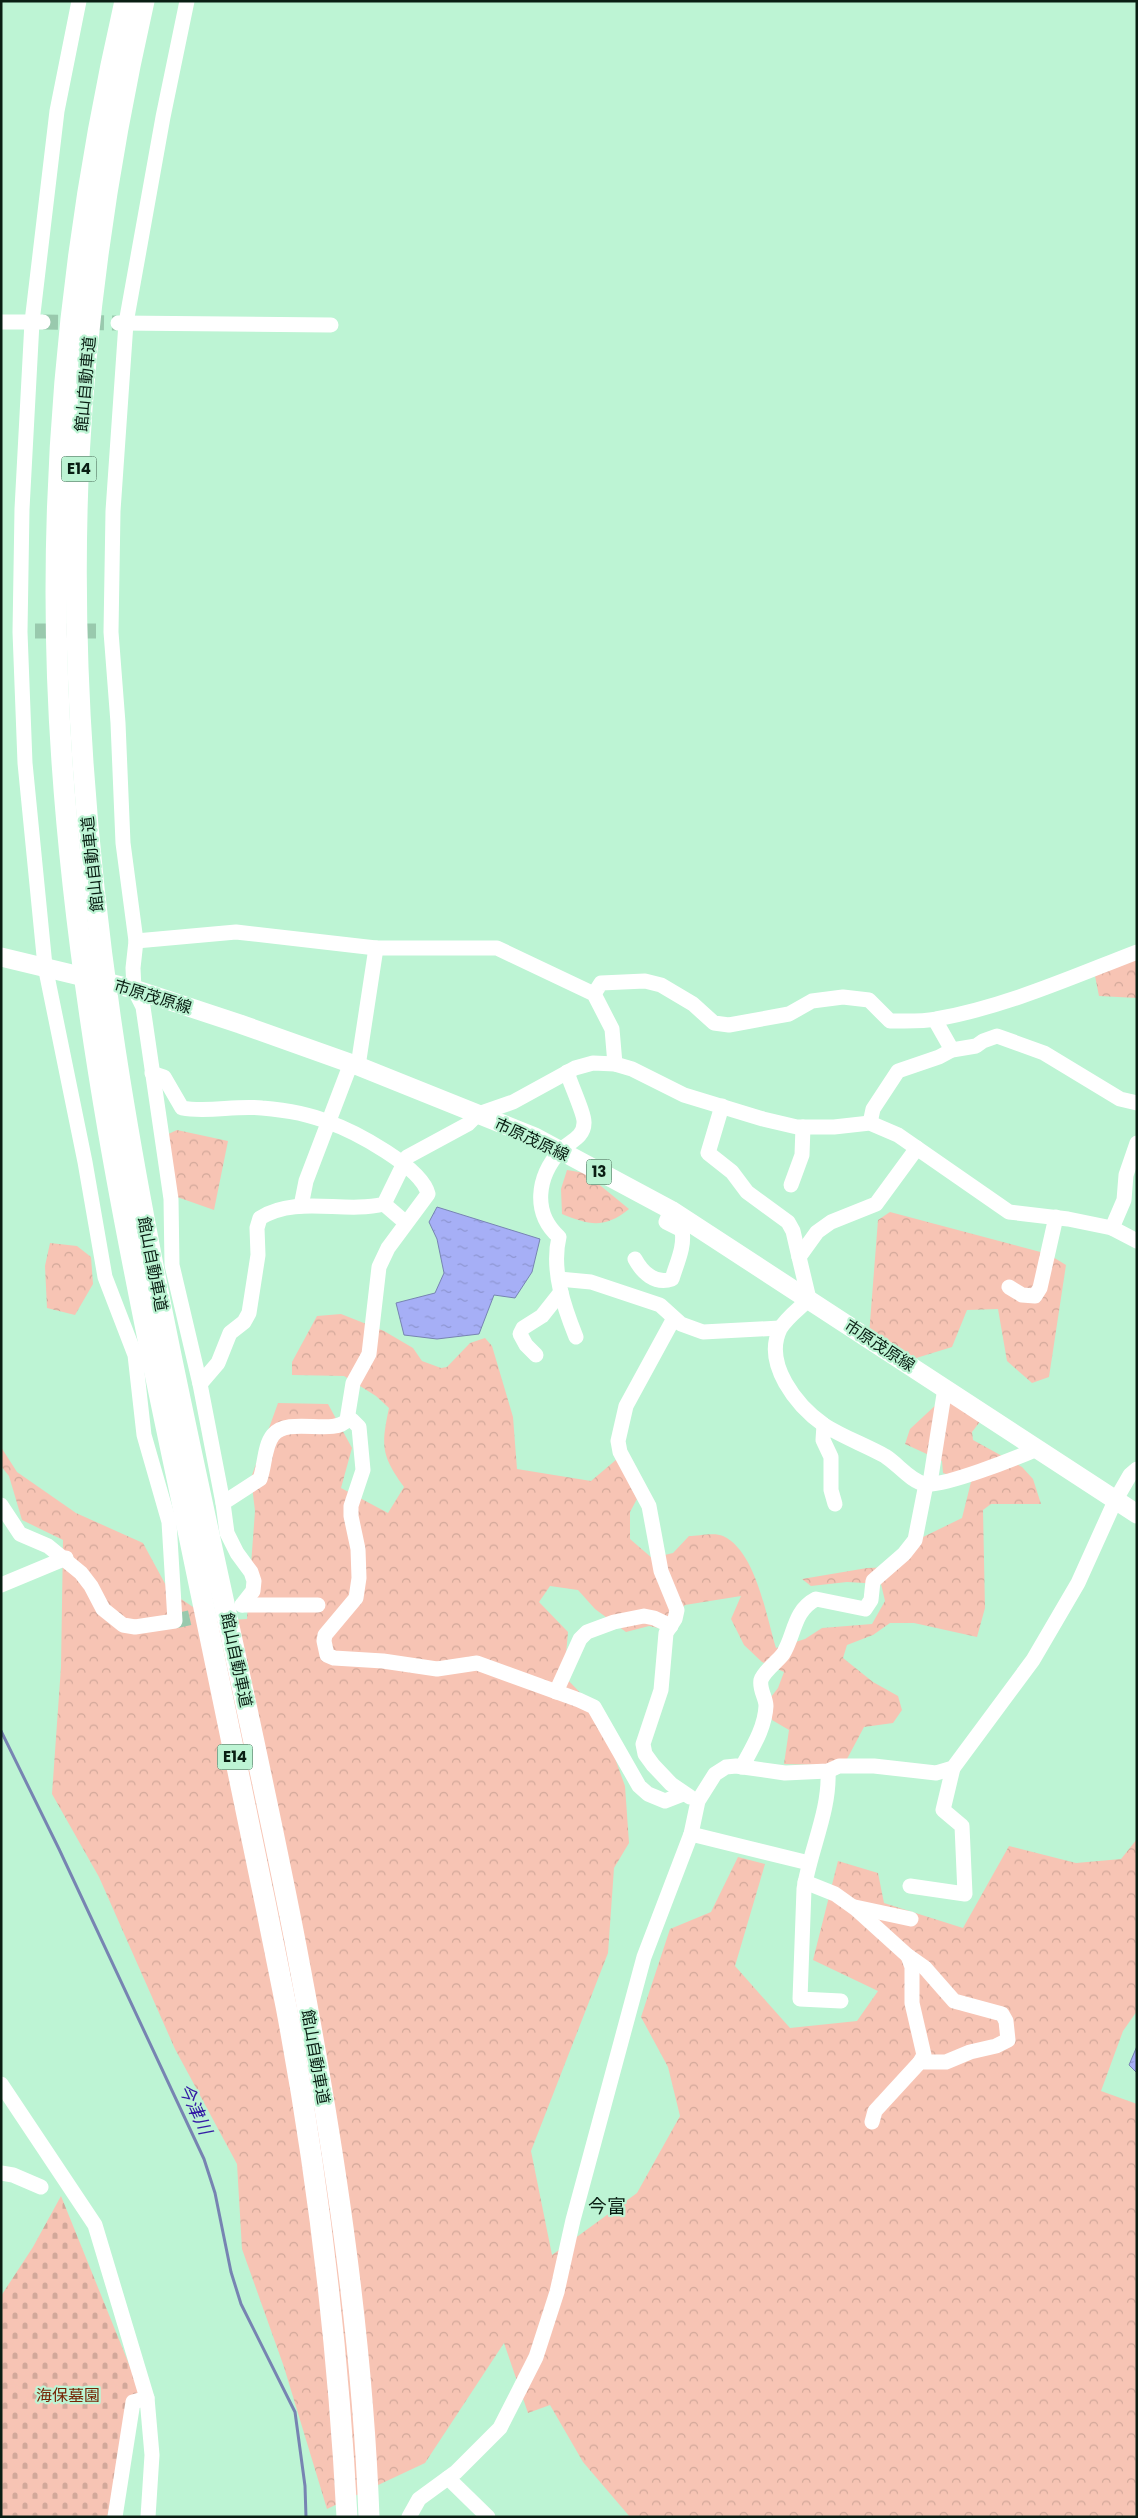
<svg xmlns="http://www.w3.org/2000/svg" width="1138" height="2518" font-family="Poppins,'Noto Sans JP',sans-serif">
  <defs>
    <pattern id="forest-crowns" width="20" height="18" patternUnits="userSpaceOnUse" patternTransform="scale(1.25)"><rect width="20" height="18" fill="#f7c4b4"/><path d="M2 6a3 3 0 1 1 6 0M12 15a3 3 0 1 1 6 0" fill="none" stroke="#d2a89a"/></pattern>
    <pattern id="cemetery-stones" width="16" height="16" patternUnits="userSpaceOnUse" patternTransform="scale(1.25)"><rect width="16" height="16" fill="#f7c4b4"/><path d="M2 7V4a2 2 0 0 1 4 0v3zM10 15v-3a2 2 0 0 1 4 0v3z" fill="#d2a89a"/></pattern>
    <pattern id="water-ripples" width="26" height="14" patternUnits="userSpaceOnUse" patternTransform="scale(1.25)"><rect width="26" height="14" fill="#a6aff6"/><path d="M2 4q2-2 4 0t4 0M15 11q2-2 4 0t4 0" fill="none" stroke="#8e96d2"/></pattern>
  </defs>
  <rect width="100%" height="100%" fill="#bdf4d4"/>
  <g fill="url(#forest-crowns)">
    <path d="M1137,954V998L1099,996L1094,971Z"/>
    <path d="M177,1130L228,1141L214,1210L163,1192L164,1136Z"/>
    <path d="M567,1170L585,1173L629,1209C605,1229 589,1225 562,1214L561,1189Z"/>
    <path d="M890,1212L1048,1254L1066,1265L1049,1377L1032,1383L1007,1361L998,1309L967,1310L952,1347L913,1359L868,1348L878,1220Z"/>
    <path d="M50,1243L77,1246L91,1257L93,1284L75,1315L47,1308L45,1266Z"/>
    <path d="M341,1314L384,1331L413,1348L422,1361L441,1368L447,1367L470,1343L485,1338L492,1346L513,1417L517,1469L591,1481L617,1459L637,1499L630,1512V1539L652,1558L673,1553L689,1536C698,1536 715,1532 723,1536C756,1551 766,1616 776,1648L805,1639L822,1628L872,1624L885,1601L881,1584L847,1582L811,1586L802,1579L867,1568L897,1567L921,1538L962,1518L971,1482L943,1473L942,1461L905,1444L910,1429L939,1402L954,1403L982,1419L972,1432L973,1440L1022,1467L1033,1479L1041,1504H991L983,1510L985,1608L977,1637L914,1623H890L873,1635L847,1645L843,1658L873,1682L898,1696L902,1710L893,1723L864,1727L847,1759L827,1765L784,1764L789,1730L772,1720L771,1697L778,1688L784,1672L762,1662L744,1645L731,1619L741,1596L685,1605L663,1629L649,1626L626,1632L595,1609L578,1590L550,1586L539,1602L568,1632L564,1676L594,1707L607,1736L625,1786L629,1843L614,1868L608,1953L531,2151L552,2255L637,2193L680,2116L668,2067L641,2017L670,1929L711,1912L738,1857L765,1864L735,1966L790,2028L857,2021L878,1991L813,1960L838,1861L878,1873L884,1903L963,1928L1009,1846L1076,1863L1121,1859L1137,1839V2011L1123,2031L1101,2091L1137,2104V2517H630L583,2462L550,2405L528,2413L504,2343L425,2463L327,2509L284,2367L242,2249L237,2164L175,2049L99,1877L52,1794L61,1667L63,1540L22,1520L9,1476L1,1466V1447L17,1472L76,1513L143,1543L169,1591L214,1621L247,1619L255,1511L251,1478L278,1403L328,1404L352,1448L341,1488L388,1513L404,1487C381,1455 381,1446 389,1408L376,1396L344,1376L292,1375V1362L317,1316Z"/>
  </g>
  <path fill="url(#cemetery-stones)" d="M61,2196L139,2389L107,2517H1V2296L33,2247Z"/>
  <g fill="url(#water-ripples)" stroke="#7784b2">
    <path d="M437,1207L540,1239L532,1272L515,1298L494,1295L479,1334L437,1339L404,1335L396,1303L435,1293L444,1273L437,1239L429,1222Z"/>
    <path d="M1137,2046V2073L1129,2065Z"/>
  </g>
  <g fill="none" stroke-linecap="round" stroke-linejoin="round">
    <path stroke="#7784b2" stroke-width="3" d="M1,1731L59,1849L204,2159L215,2193L231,2272L241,2304L295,2412L305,2486L306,2517"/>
    <g stroke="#99c9ad" stroke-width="15" stroke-dasharray="15 8" stroke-linecap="butt">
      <path d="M43,322L116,323"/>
      <path d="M35,631H103"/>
      <path d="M175,1621L215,1612"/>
    </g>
    <g stroke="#fff" stroke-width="15">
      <path d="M187,1L163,117L126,323L113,511L111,632L118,723L123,843L136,941L133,968L134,989L143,1007L171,1199L172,1265L200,1384L223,1503L227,1533L237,1553L251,1572L254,1581L253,1591L242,1605"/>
      <path d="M1,322H43"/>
      <path d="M118,323L331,325"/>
      <path d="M136,941L236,932L376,948H497L594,994L612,1029L615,1064"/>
      <path d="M594,994L601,983L645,981L661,985L693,1004L714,1023L729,1025L789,1014L812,1001L843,997L869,1000L890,1021C905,1021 921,1022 936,1019C1005,1007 1072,977 1137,952"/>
      <path d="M935,1020L952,1050"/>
      <path d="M358,1066L376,948"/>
      <path d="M567,1072C570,1083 585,1115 584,1123C584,1138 568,1142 560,1151C537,1177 532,1213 559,1237C551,1270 564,1307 576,1337"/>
      <path d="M152,1073L164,1077L182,1108C208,1113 235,1105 262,1108C285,1110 307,1113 328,1122C354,1131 422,1167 428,1194L388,1248L379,1267L369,1354L353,1383L347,1420C334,1436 288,1416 273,1435C264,1446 265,1466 260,1479L223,1503"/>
      <path d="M722,1106L708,1153L732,1172L747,1192L788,1222L793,1231L799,1257"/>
      <path d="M870,1123L873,1109L898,1071L939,1057L952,1050L976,1046L983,1041L997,1036L1044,1053L1120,1099L1137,1103"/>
      <path d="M917,1148L876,1204L831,1222L817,1232L799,1257L809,1299C800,1308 786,1318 780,1329C763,1364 797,1406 824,1425C843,1437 865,1445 885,1456C898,1464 910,1481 925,1484C944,1487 1016,1458 1037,1449"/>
      <path d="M791,1185L802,1155L803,1127"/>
      <path d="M384,1204L406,1223"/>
      <path d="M301,1206L306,1181L351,1063"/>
      <path d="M1112,1228L1124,1200L1126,1175L1137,1143"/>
      <path d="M635,1259C642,1272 655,1285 672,1279C677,1262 685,1247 682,1230L666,1222L671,1210"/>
      <path d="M559,1279L591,1282L660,1305L681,1324L703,1332L780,1328"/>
      <path d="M1009,1287L1022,1295L1035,1296L1040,1288L1056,1217"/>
      <path d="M674,1318L626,1406L618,1441L620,1452L649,1506L661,1571L677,1610L675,1619L666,1633L661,1690L643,1744L645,1754L653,1765L671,1784L690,1797"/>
      <path d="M536,1355L526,1345L520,1334L523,1328L542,1316L561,1292"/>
      <path d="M200,1384L218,1363L230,1333L244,1322L249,1313L258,1255L257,1228L260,1218C297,1195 343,1214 384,1204L407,1157L468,1124L478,1114L513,1102L575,1068L593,1063L615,1064L632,1069L684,1095L763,1119L797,1127H834L870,1123L898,1135L1009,1212L1068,1219L1112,1228L1137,1241"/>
      <path d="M347,1420H352L359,1427L363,1470L351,1506V1516L358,1549L359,1578L356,1598L325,1635L324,1641L327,1655L334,1658L383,1661L437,1669L477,1663L579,1700L594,1707L639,1786L648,1794L665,1801L683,1794"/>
      <path d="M824,1425L823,1440L831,1457V1490L835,1504"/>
      <path d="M930,1483L945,1388"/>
      <path d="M1,1505L20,1534L48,1546L81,1573L91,1586L103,1609L123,1625L135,1627L175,1621L169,1522L144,1435L135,1355L105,1277L85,1162L45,966L25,763L20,632L22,509L32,322L57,111L79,1"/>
      <path d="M1,1585L66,1558"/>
      <path d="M242,1605H318"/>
      <path d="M556,1692L580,1639L587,1632L614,1622L644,1616L654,1618L671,1626"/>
      <path d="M742,1767C752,1748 765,1728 766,1706C766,1698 759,1689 761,1680C764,1671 777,1662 783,1654C795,1635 793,1611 816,1599L865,1609L871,1600L873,1581L904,1554L915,1540L926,1484"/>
      <path d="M828,1771C830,1811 810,1850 804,1889L800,1999L841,2001"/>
      <path d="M691,1834L809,1863"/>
      <path d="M805,1882L835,1894L856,1909L908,1956L925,1968L954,2001L1002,2014L1006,2021L1008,2040L996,2046L970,2052L946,2062H920L875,2111L872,2122"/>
      <path d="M910,1886L965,1894L962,1826L943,1810L953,1768"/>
      <path d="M855,1907L911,1919"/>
      <path d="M908,1956L912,1967V2003L924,2055L920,2062"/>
      <path d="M1,2084L95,2225L147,2398L152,2455L148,2517"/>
      <path d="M1,2173L13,2175L41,2187"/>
      <path d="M448,2478L488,2517"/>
      <path d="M115,2517L133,2402L147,2398"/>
      <path d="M409,2517L419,2499L456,2472L500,2428L536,2357L557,2292L573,2220L644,1957L691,1834L698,1801L715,1774L726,1767L736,1766L785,1773L828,1771L839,1766H874L936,1773L953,1768L1033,1660L1078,1583L1115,1501L1130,1475L1137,1469"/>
    </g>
    <path stroke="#fff" stroke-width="19" d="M1,957L134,989L240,1024L358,1066L535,1137L671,1210L1137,1514"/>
    <g stroke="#fff" stroke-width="21">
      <path d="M125,1C68,249 44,507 62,762C79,1010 129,1254 181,1497C217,1666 252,1836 286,2006C318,2175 338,2345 347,2517"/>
      <path d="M144,1C110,151 87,303 79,457C69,665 87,875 120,1081C167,1372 240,1657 296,1946C332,2135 362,2325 369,2517"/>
    </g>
  </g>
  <g text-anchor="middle" stroke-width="4.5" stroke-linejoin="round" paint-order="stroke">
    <g fill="#bdf4d4" stroke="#3f5e4d" stroke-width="1">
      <rect x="61.5" y="456.5" width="35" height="25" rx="4"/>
      <rect x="586.5" y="1159.5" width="25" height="25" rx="4"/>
      <rect x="217.5" y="1744.5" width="35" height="25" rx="4"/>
    </g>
    <g font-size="15" font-weight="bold" fill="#091e13">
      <text x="79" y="474">E14</text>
      <text x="599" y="1177">13</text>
      <text x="235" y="1762">E14</text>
    </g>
    <g font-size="16" fill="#091e13" stroke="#bdf4d4">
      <text transform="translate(85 384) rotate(-85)" y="6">館山自動車道</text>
      <text transform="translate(92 864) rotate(-96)" y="6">館山自動車道</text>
      <text transform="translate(153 996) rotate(17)" y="6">市原茂原線</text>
      <text transform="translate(532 1139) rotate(25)" y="6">市原茂原線</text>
      <text transform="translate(153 1264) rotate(79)" y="6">館山自動車道</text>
      <text transform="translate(880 1345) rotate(33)" y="6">市原茂原線</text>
      <text transform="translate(237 1660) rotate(78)" y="6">館山自動車道</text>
      <text transform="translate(316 2057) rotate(80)" y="6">館山自動車道</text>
    </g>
    <g font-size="16" fill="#752404" stroke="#bdf4d4">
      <text x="68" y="2401">海保墓園</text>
    </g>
    <g font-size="18" font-style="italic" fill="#341ca5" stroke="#bdf4d4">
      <text transform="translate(195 2109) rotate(65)" y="6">今津川</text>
    </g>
    <g font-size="19" fill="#091e13" stroke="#bdf4d4">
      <text x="607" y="2213">今富</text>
    </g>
  </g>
  <rect width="1138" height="2518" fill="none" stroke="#091e13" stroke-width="5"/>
</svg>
